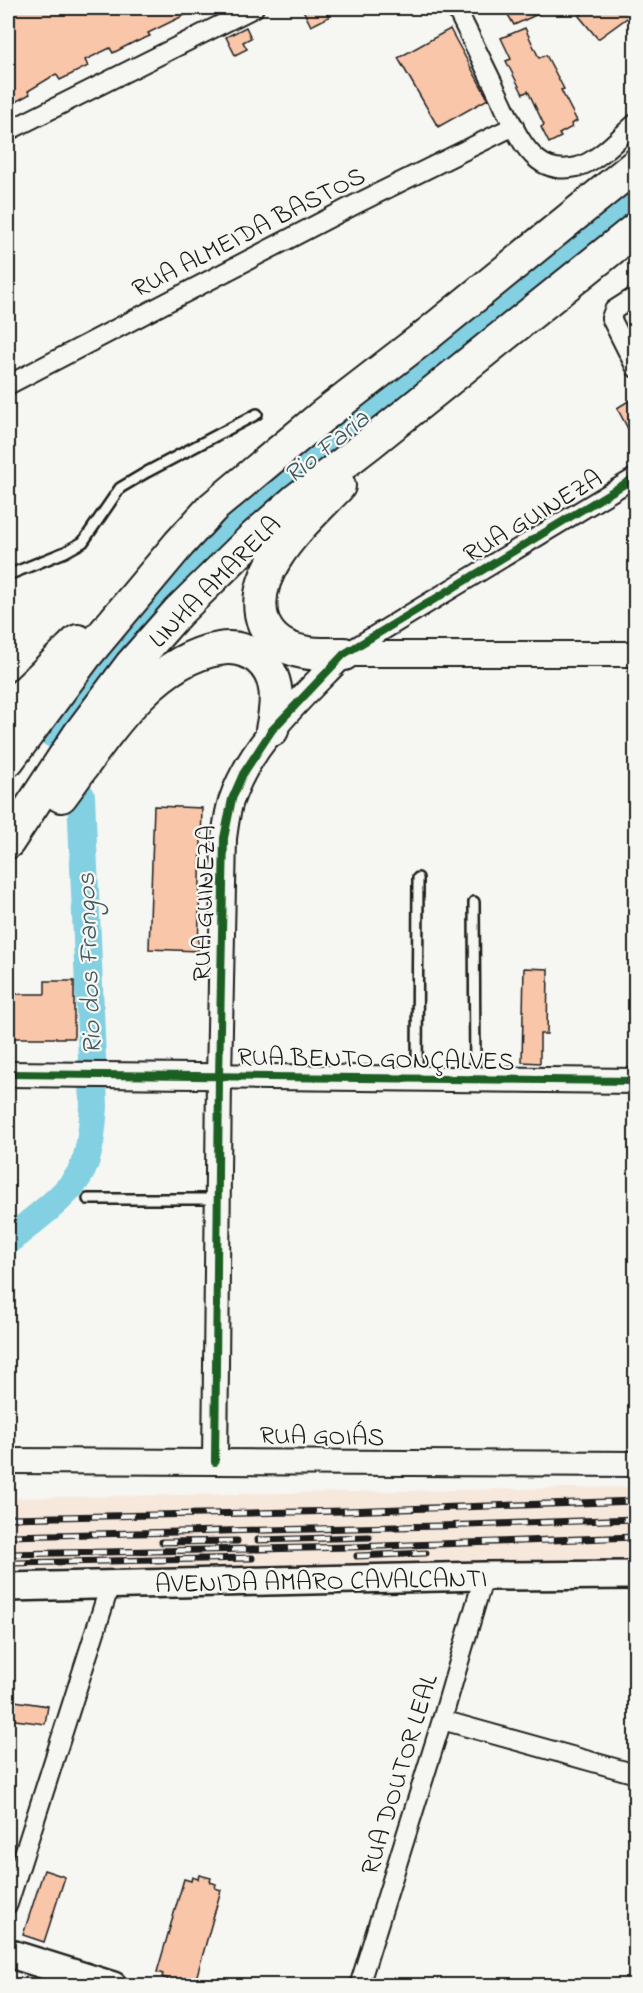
<svg xmlns="http://www.w3.org/2000/svg" width="643" height="1993" font-family="'Indie Flower',sans-serif">
  <rect width="100%" height="100%" fill="#f6f6f2"/>
  <filter id="ink" filterUnits="userSpaceOnUse"><feTurbulence type="fractalNoise" baseFrequency=".0167" numOctaves="2"/><feDisplacementMap in="SourceGraphic" scale="12" xChannelSelector="R" yChannelSelector="G"/><feConvolveMatrix kernelMatrix="1 2 1 2 8 2 1 2 1" color-interpolation-filters="sRGB"/></filter>
  <g filter="url(#ink)">
    <path fill="#f7e8dc" d="M635,1487V1562L8,1569V1498Z"/>
    <g fill="none" stroke-linecap="round" stroke-linejoin="round">
      <g stroke="#82d0e1" stroke-width="28">
        <path d="M53,734L141,620L214,544L277,486L636,195"/>
        <path d="M8,1241C29,1223 70,1195 82,1170C91,1150 92,1128 94,1106L81,796"/>
      </g>
    </g>
    <g fill="#f9c6a9" stroke="#1c1c1c" stroke-width="1.5">
      <path d="M8,8H199L148,33L150,36L136,42V41L113,53L110,48L85,60L88,66L60,80L56,74L28,91L30,94L8,106Z"/>
      <path d="M302,8H324L329,17L311,26Z"/>
      <path d="M504,8H551L514,25Z"/>
      <path d="M589,8H626L631,15L598,39L579,16Z"/>
      <path d="M246,27L251,38L243,42L247,49L235,55L226,37Z"/>
      <path d="M525,28L539,58L546,55L564,89L561,90L577,121L571,124L572,127L559,134L561,137L549,143L541,127L544,125L528,91L523,94L506,61L511,59L501,38Z"/>
      <path d="M450,29L488,99L438,127L398,58Z"/>
      <path d="M630,400L636,410V444L617,408Z"/>
      <path d="M154,806L202,808L198,951L149,949Z"/>
      <path d="M524,968L548,969L547,1034H540V1063L522,1062Z"/>
      <path d="M45,981H74V1038H8V994H45Z"/>
      <path d="M8,1700L48,1706L45,1724L8,1719Z"/>
      <path d="M44,1870L65,1877L44,1942L23,1935Z"/>
      <path d="M199,1875L211,1878L210,1882L216,1884L215,1888L221,1890L194,1986H176L167,1983L168,1979L162,1977L163,1974L157,1972L184,1879L191,1881L192,1877L198,1879Z"/>
    </g>
    <g fill="none" stroke-linecap="round" stroke-linejoin="round">
      <defs>
        <g id="lane">
          <path d="M8,575L65,552L83,542L120,488L147,472L257,414"/>
          <path d="M474,902L475,1077"/>
          <path d="M417,1077L418,878"/>
          <path d="M88,1199H217"/>
        </g>
        <g id="street">
          <path d="M456,8C470,36 484,65 498,94C509,116 519,145 538,160C549,169 564,170 577,167C599,161 619,137 636,123"/>
          <path d="M8,131L254,8"/>
          <path d="M636,296L614,310L611,318L636,368"/>
          <path d="M8,385L356,204L514,126"/>
          <path d="M344,654L636,477"/>
          <path d="M442,1720L636,1774"/>
          <path d="M8,1904L110,1585"/>
          <path d="M359,1986L442,1720L484,1576"/>
        </g>
        <g id="secondary">
          <path d="M8,1074L636,1081"/>
          <path d="M8,1461L636,1464"/>
          <path d="M215,1462L219,1077L224,838C226,825 227,813 231,801C251,742 302,698 344,654H636"/>
        </g>
        <g id="primary">
          <path d="M8,1587L484,1576L636,1575"/>
          <path d="M8,1953L113,1986"/>
        </g>
        <g id="highway">
          <path d="M339,486C308,519 244,573 264,624C271,640 286,649 303,652C316,655 331,654 344,654"/>
          <path d="M8,709L78,641"/>
          <path d="M8,760L86,655L179,544L212,508L321,417L427,335L636,165"/>
          <path d="M61,796C101,743 149,660 219,649C234,646 246,649 258,658C281,677 277,704 272,730"/>
          <path d="M8,842L80,733L131,665L177,613L252,539L296,500L370,443L636,229"/>
        </g>
      </defs>
      <use href="#lane" stroke="#1c1c1c" stroke-width="14"/>
      <use href="#street" stroke="#1c1c1c" stroke-width="22"/>
      <use href="#secondary" stroke="#1c1c1c" stroke-width="28"/>
      <use href="#primary" stroke="#1c1c1c" stroke-width="32"/>
      <use href="#highway" stroke="#1c1c1c" stroke-width="36"/>
      <use href="#lane" stroke="#f6f6f2" stroke-width="9"/>
      <use href="#street" stroke="#f6f6f2" stroke-width="18"/>
      <use href="#secondary" stroke="#f6f6f2" stroke-width="24"/>
      <use href="#primary" stroke="#f6f6f2" stroke-width="27"/>
      <use href="#highway" stroke="#f6f6f2" stroke-width="32"/>
      <defs>
        <g id="rail">
          <path d="M8,1518L344,1511L636,1501"/>
          <path d="M8,1536L440,1526L636,1519"/>
          <path d="M258,1540L369,1537"/>
          <path d="M162,1542L237,1541"/>
          <path d="M8,1554L352,1547L636,1537"/>
          <path d="M357,1556L426,1553"/>
          <path d="M12,1563L252,1558"/>
        </g>
      </defs>
      <use href="#rail" stroke="#1c1c1c" stroke-width="7"/>
      <use href="#rail" stroke="#f6f6f2" stroke-width="4.5" stroke-dasharray="14" stroke-linecap="butt"/>
      <defs>
        <g id="cycleway">
          <path d="M8,1074L636,1081"/>
          <path d="M215,1462L219,1077L224,838L232,799L243,774L272,730L344,654L636,477"/>
        </g>
      </defs>
      <use href="#cycleway" stroke="#f6f6f2" stroke-width="11"/>
      <use href="#cycleway" stroke="#1b5e20" stroke-width="8"/>
    </g>
  </g>
  <g text-anchor="middle" stroke-width="4.5" stroke-linejoin="round" paint-order="stroke">
    <g font-size="26" fill="#1c1c1c" stroke="#f6f6f2">
      <text transform="translate(248 231) rotate(-27)" y="9">RUA ALMEIDA BASTOS</text>
      <text transform="translate(532 515) rotate(-31)" y="9">RUA GUINEZA</text>
      <text transform="translate(214 581) rotate(-45)" y="9">LINHA AMARELA</text>
      <text transform="translate(203 903) rotate(-88)" y="9">RUA GUINEZA</text>
      <text transform="translate(376 1058) rotate(1)" y="9">RUA BENTO GONÇALVES</text>
      <text transform="translate(322 1435) rotate(1)" y="9">RUA GOIÁS</text>
      <text transform="translate(321 1580) rotate(-1)" y="9">AVENIDA AMARO CAVALCANTI</text>
      <text transform="translate(398 1774) rotate(-73)" y="9">RUA DOUTOR LEAL</text>
    </g>
    <g font-size="27" font-style="italic" fill="#405b61" stroke="#f6f6f2">
      <text transform="translate(326 446) rotate(-39)" y="9">Rio Faria</text>
      <text transform="translate(88 964) rotate(-92)" y="9">Rio dos Frangos</text>
    </g>
  </g>
  <rect width="643" height="1993" fill="none" stroke="#f6f6f2" stroke-width="30"/>
  <rect x="15" y="15" width="613" height="1963" fill="none" stroke="#1c1c1c" stroke-width="2" filter="url(#ink)"/>
</svg>
